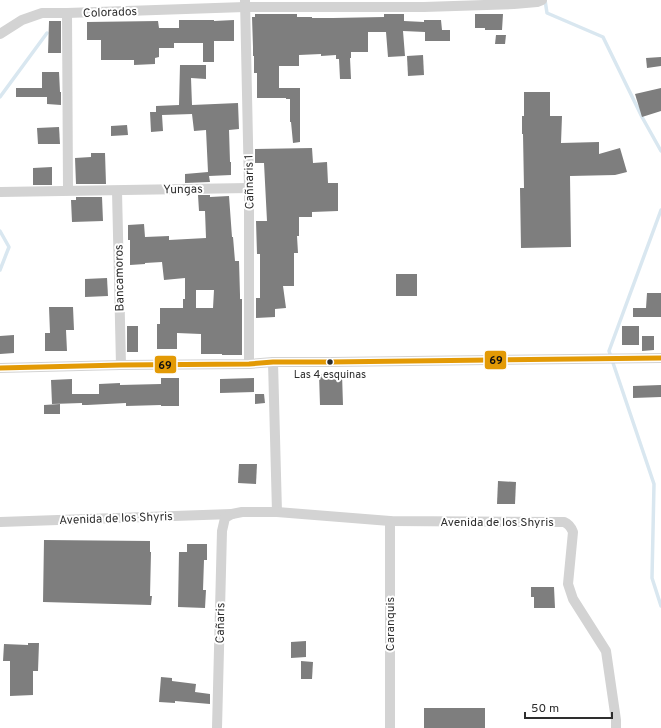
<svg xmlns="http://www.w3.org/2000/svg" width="661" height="728" font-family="Overpass,sans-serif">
  <rect width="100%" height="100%" fill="#fff"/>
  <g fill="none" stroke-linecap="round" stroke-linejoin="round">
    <g stroke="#d9e7f0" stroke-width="3.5">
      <path d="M545,0L547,13L603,37L642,117L661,151"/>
      <path d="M0,97L47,33"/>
      <path d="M661,210L609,351L654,484L652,578L661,606"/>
      <path d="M0,231L9,247L0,270"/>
    </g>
  </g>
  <g fill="#7e7e7e" fill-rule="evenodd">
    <path d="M255,14H297V17H312V18H333L384,17V14H404V21L424,22V20H441L442,30H450V41H425V32L403,31L405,56L388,57L386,32H368V52H351V58H350L351,79H340L339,59H336V55L321,56V54L299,55V66H279V88H300V142L293,143L291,122H290V99H286V98H257V73H254V56H253V47L252,17H255Z"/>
    <path d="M475,14H503L502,30H485V28H475Z"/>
    <path d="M179,20H214V21L234,20V41H214V62H203V43H174V48H159V57L155,58V64L134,65V60H101V40H87V22L158,21L159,28H179Z"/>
    <path d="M49,21H61V53H48Z"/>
    <path d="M496,35H506L505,44H495Z"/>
    <path d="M423,55L424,75L408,76L407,56Z"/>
    <path d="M661,57V66L647,68L646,58Z"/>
    <path d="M180,65H206V79L191,78L192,105L238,103L239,129L229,130L230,162H231V175L209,176L210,182L185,183V174L208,172L206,130L194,131L192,114L162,115L163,131L151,132L150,112H156V106L179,105Z"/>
    <path d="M42,72H59L60,92H61V105L47,104V97H16V88H42Z"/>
    <path d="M661,88V111L642,117L635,94Z"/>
    <path d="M524,92H550V116H562L561,143L599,142V154L620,148L627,172L615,175L570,176L571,247L521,248L520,188H524L523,134H522V116H524Z"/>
    <path d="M127,125L128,135L111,136V126Z"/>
    <path d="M59,127L60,144H38L37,128Z"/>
    <path d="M312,148L313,163L327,162L328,183H338V211L312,212V217H299V236H297L298,253H294V286H283L286,308L275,309V317L256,318V298H260V254H257L256,221H267L264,163H255V149Z"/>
    <path d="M91,153H105L106,184H76L75,158L91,157Z"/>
    <path d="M52,167V185H33V168Z"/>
    <path d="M198,195H210V197L229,196L232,237H233L235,261H239L240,295V299H242V355H222V354H201V334L177,333V349H157V324H160V308H183V299H185V278L164,280L162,262L145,263V264L130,265V240H128V225L144,224L145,237L169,236V240L206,238L205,211H199ZM196,290H214L213,308H196Z"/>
    <path d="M76,197H102L103,221L72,222L71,200H76Z"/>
    <rect x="396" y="274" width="21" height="22"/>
    <path d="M107,278L108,296L85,297V279Z"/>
    <path d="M647,293H661V317H633V308H646Z"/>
    <path d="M49,307H73L74,330H66L67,351H45V333H50Z"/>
    <rect x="127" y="326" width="11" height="26"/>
    <rect x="622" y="326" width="17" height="19"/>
    <path d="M14,335V353L0,354V336Z"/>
    <path d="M642,336H654V350L642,351Z"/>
    <path d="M319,374H342L343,405H320Z"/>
    <path d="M161,378H179V406H161V405L126,406V403L87,405H82V403L52,404L51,380L72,379V394H99V384L120,383V385L161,384Z"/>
    <path d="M254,378V392L220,393V379Z"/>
    <path d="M661,385V397L633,398V386Z"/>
    <path d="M255,394H264L265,403L255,404Z"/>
    <path d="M60,404V414H44V405Z"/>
    <path d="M239,464H257L256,484L238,483Z"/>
    <path d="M498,481L516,482L515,504H497Z"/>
    <path d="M44,540L150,541V552H151L150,596H152L151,605L43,602Z"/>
    <path d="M187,544H207V560H204L203,590H206L205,608L178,607L179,552H187Z"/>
    <path d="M531,587H554L555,608H534V597H531Z"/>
    <path d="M306,641V657L291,658V642Z"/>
    <path d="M28,643H39L38,671H33V695L10,696V661H3L4,644L28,645Z"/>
    <path d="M301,661L313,662L312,679H301Z"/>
    <path d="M161,677L172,678V681L196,684L195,692L210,694V704L175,701V703L159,702Z"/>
    <rect x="424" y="708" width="61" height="20"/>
  </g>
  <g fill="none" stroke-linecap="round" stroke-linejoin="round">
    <g stroke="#d3d3d3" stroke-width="10">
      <path d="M245,0L249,188V364"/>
      <path d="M67,13L68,190"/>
      <path d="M0,34L22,20L42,13H67L245,7H424L514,4L537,2L542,0"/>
      <path d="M117,191L121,365"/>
      <path d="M0,192L249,188"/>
      <path d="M273,362L277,512"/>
      <path d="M0,368L121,365L249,364L273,362H330L661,358"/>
      <path d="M0,522L232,514"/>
      <path d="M217,728L222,531L225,518L232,514L242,512H277L390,521L564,522C569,524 571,527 573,532L568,584L573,599L606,651L616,720V728"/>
      <path d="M390,728V521"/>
    </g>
    <defs>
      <path id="bus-1" d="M0,368L121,365L249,364L273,362H330L661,358"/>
    </defs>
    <use href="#bus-1" stroke="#fff" stroke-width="8"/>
    <use href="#bus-1" stroke="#e39a05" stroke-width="5"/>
  </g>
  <circle fill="#2e2e2e" stroke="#fff" stroke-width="1.5" cx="330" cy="362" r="3.5"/>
  <g text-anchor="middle" stroke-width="4" stroke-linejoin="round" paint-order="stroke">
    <g font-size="11" fill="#2e2e2e" stroke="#fff">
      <text x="330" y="378">Las 4 esquinas</text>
    </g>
    <g font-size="12" fill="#2e2e2e" stroke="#fff">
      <text transform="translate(110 12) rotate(-2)" y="4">Colorados</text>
      <text transform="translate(249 182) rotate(-91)" y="4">Cañnaris 1</text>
      <text transform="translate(183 189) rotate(-1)" y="4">Yungas</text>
      <text transform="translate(119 278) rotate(-91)" y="4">Bancamoros</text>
      <text transform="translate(116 518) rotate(-2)" y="4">Avenida de los Shyris</text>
      <text x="497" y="526">Avenida de los Shyris</text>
      <text transform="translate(220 623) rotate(-89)" y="4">Cañaris</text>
      <text transform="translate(390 624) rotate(-90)" y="4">Caranquis</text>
    </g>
  </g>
  <g stroke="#fff" stroke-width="1.5">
    <rect x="484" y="350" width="23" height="20" rx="4" fill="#e39a05"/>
    <rect x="154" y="355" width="23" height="19" rx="4" fill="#e39a05"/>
  </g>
  <g font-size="11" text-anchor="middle" font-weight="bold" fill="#111">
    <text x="496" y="364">69</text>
    <text x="165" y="369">69</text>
  </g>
  <path d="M525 712v6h87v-6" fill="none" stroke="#2e2e2e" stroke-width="2"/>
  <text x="531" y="712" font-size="12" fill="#2e2e2e" stroke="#ffffff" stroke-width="3" paint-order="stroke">50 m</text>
</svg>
